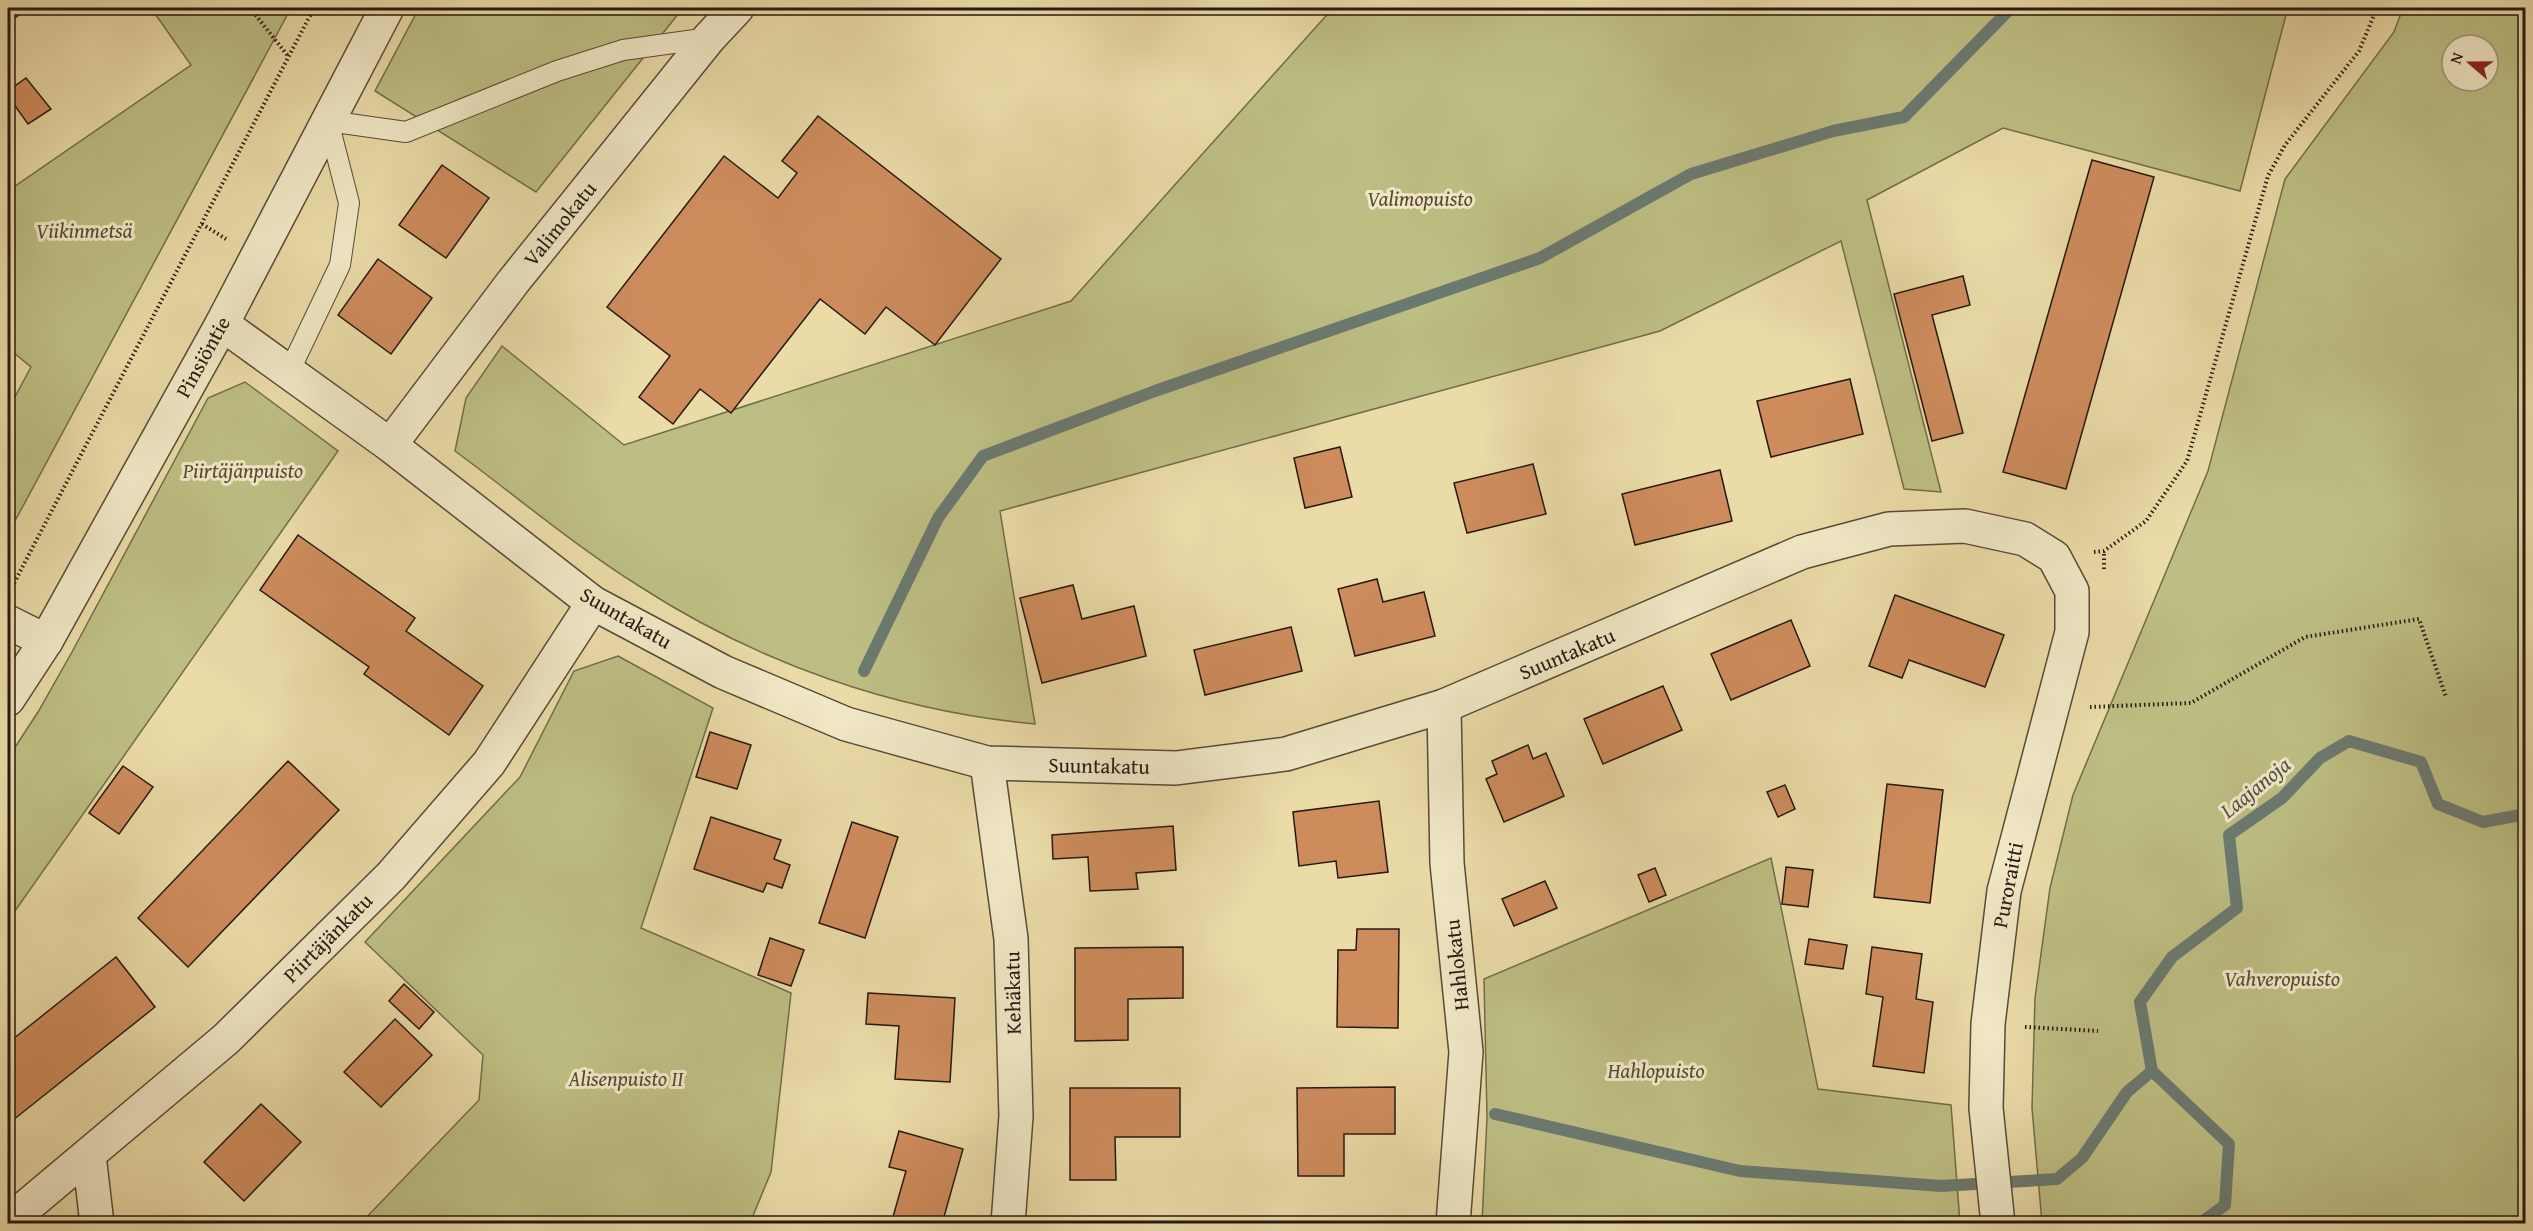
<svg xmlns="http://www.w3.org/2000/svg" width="2533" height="1231" font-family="'Gentium Book Plus',serif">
  <rect width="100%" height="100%" fill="#eadba7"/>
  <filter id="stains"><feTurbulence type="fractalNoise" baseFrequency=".00333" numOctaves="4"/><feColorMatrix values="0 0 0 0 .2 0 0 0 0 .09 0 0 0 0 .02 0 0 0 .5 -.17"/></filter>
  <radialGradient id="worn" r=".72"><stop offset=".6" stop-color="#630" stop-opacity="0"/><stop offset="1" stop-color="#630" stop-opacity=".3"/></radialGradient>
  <g fill="#bdbe83" stroke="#726c4c" stroke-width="1.5" fill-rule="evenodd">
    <path d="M151,8H291L8,534V410L31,367L8,348V191L191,65Z"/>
    <path d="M419,8H683L536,192L375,91Z"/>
    <path d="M1333,8H2295L2287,11L2240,191L2003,128L1867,200L1941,492L1904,489L1841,241L1660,331L1000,511L1035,724C894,711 758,663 639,586C575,546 516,496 455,451L466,398L502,346L624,445L1071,301Z"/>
    <path d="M2403,8H2525V1223H2042L2032,1108L2035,998L2050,888L2073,795L2208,471L2285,179L2394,32ZM2452,45H2488V81H2452Z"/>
    <path d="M245,382L338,451L8,921V758L38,712L72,652L208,398Z"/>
    <path d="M618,656L713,708L641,928L791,993L771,1172L750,1223H361L479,1100L483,1055L365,942L520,777L574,671Z"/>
    <path d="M1771,858L1818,1089L1951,1105L1960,1223H1482L1487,1117L1484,979Z"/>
  </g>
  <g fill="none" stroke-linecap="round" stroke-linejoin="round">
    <g stroke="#6b7a71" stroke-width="12">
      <path d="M864,671L938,518L983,456L1155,391L1540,258L1691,174L1833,131L1904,117L2011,8"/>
      <path d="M1495,1114L1740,1171L1941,1186L2057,1179L2082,1158L2127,1092L2152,1071"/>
      <path d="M2199,1224L2225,1205L2229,1144L2152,1071L2140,1002L2172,957L2237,908L2229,835L2282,798L2320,758L2349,741L2421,762L2438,804L2483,822L2526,814"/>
    </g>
  </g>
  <g fill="#ce8c5d" stroke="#261915" stroke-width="1.5">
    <path d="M10,8H30L16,17Z"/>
    <path d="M26,78L51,109L28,124L8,96V91Z"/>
    <path d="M818,116L1001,259L935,345L886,307L865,334L820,299L731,413L700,389L673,424L639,397L670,356L607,307L724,156L778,198L797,173L782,161Z"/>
    <path d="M2092,160L2154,177L2066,489L2003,472Z"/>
    <path d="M442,165L489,198L446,258L399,225Z"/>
    <path d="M378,259L432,298L391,354L338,315Z"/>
    <path d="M1963,276L1970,305L1932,315L1963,433L1932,441L1894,294Z"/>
    <path d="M1850,379L1863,434L1771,457L1757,401Z"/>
    <path d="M1340,447L1352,497L1305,508L1294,458Z"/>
    <path d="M1533,464L1546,514L1467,533L1454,483Z"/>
    <path d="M1720,470L1732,521L1635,545L1622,494Z"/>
    <path d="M298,535L415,618L406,631L483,686L449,735L364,674L369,667L260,590Z"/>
    <path d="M1377,579L1383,602L1424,592L1435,636L1355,656L1338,589Z"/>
    <path d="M1073,585L1082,619L1134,606L1146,656L1042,683L1020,598Z"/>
    <path d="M1895,595L2004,635L1985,687L1909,660L1902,678L1869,666Z"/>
    <path d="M1791,620L1810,666L1731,700L1711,654Z"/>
    <path d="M1291,627L1302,671L1205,695L1194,650Z"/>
    <path d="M1663,686L1682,730L1603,764L1584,719Z"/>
    <path d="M710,732L751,745L737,789L696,777Z"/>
    <path d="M1528,745L1533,759L1546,753L1564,796L1504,822L1486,779L1497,774L1492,761Z"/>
    <path d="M288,761L339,810L188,967L138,918Z"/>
    <path d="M123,766L153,787L119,834L89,813Z"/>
    <path d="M1887,784L1943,790L1930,903L1874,897Z"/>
    <path d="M1785,785L1795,809L1778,817L1767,792Z"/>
    <path d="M1379,801L1388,872L1338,878L1336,861L1299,866L1293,812Z"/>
    <path d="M711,817L781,840L774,859L790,865L782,888L767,883L763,892L694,869Z"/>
    <path d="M852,822L898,837L865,938L819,923Z"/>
    <path d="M1173,826L1176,870L1136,873L1138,889L1090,891L1088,857L1053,859L1052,835Z"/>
    <path d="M1786,867L1813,870L1808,907L1782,904Z"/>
    <path d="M1655,868L1666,895L1649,902L1638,875Z"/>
    <path d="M1545,881L1557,908L1514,926L1502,899Z"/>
    <path d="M1357,929H1399L1398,1028L1337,1027L1338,950H1356Z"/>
    <path d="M770,938L804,950L791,986L758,975Z"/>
    <path d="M1809,939L1847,945L1843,969L1805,964Z"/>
    <path d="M1183,947V998L1128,999V1040L1075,1041V948Z"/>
    <path d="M1872,947L1922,954L1916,999L1933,1002L1924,1073L1873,1066L1883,997L1866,994Z"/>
    <path d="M116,957L155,1007L8,1124V1043Z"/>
    <path d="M404,984L434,1012L419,1029L389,1001Z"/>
    <path d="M868,993L955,998L950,1082L895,1079L899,1026L866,1024Z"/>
    <path d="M395,1019L432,1055L381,1107L344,1072Z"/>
    <path d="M1395,1087V1134H1344V1176H1298L1297,1088Z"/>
    <path d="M1070,1088H1180V1137H1115L1116,1180H1070Z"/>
    <path d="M261,1104L301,1142L244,1201L204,1162Z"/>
    <path d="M899,1131L963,1149L942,1224H891L906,1171L889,1167Z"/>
  </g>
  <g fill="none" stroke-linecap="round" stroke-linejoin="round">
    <defs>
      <path id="service" d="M289,372L340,265L349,203L328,121L406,132L557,71L623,50L709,38"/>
      <g id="minor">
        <path d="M222,324L390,445L593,603L723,672L846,724L987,763L1176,768L1286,754L1444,706L1802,552L1889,529L1965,526L2025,539L2054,557L2072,591V632L2004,891L1988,1024L1986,1108L1998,1224"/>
        <path d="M390,445L513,282L709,38L737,8"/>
        <path d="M8,622L46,641"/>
        <path d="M1444,706L1447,863L1466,1052L1453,1224"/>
        <path d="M987,763L1011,939L1016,1116L1008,1224"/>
        <path d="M89,1155L97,1224"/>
        <path d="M8,1222L226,1039L391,876L489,763L593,603"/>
      </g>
      <path id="tertiary" d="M8,699L46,641L222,324L387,8"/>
    </defs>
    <use href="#service" stroke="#574a3a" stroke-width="22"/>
    <use href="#minor" stroke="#574a3a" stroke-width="36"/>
    <use href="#tertiary" stroke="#574a3a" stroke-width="36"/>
    <g stroke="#261915" stroke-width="4" stroke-dasharray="1.5 3" stroke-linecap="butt">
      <path d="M250,8L288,56"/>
      <path d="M202,224L226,239"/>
      <path d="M2094,552L2104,551L2146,521L2187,461L2268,176L2285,145L2359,51L2377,8"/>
      <path d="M2104,569V551"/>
      <path d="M12,587L314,8"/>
      <path d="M2090,707L2191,703L2305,637L2419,619L2446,697"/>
      <path d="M2025,1027L2098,1031"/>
    </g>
    <use href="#service" stroke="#f1e8c6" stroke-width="20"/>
    <use href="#minor" stroke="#f1e8c6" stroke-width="33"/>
    <use href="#tertiary" stroke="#f1e8c6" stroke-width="33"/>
  </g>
  <g text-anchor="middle" stroke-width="6" stroke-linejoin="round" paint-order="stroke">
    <g font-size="21" font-style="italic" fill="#534b36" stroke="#f1e8c6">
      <text x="1420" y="206">Valimopuisto</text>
      <text x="84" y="238">Viikinmetsä</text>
      <text x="243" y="478">Piirtäjänpuisto</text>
      <text x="2282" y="986">Vahveropuisto</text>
      <text x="1656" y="1078">Hahlopuisto</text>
      <text x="626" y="1086">Alisenpuisto II</text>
    </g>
    <g font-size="21" fill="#261915" stroke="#f1e8c6">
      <text transform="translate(560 224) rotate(-51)" y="7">Valimokatu</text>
      <text transform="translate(203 357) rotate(-61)" y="7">Pinsiöntie</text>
      <text transform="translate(626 618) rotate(30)" y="7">Suuntakatu</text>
      <text transform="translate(1567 654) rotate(-23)" y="7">Suuntakatu</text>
      <text transform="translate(1099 766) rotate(1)" y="7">Suuntakatu</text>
      <text transform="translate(2008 885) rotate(-79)" y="7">Puroraitti</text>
      <text transform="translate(328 938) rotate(-45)" y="7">Piirtäjänkatu</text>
      <text transform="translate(1457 965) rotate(-96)" y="7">Hahlokatu</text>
      <text transform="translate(1013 993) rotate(-91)" y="7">Kehäkatu</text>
    </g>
    <g font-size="22" font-style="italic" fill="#4e514b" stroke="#f1e8c6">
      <text transform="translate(2255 787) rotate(-39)" y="8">Laajanoja</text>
    </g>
  </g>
  <rect width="2533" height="1231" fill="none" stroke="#eadba7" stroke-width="30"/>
  <rect x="9" y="9" width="2515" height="1213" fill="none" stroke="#261915" stroke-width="3"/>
  <rect x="15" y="15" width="2503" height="1201" fill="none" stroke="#261915" stroke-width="1.5"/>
  <g transform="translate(2470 63) rotate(290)"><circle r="28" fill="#f1e8c6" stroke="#a0957f" stroke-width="1.5"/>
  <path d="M0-4.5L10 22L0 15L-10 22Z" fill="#8f2418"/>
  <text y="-9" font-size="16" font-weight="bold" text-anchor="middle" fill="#261915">N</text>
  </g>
  <rect width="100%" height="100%" filter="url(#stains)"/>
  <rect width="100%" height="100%" fill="url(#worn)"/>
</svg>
